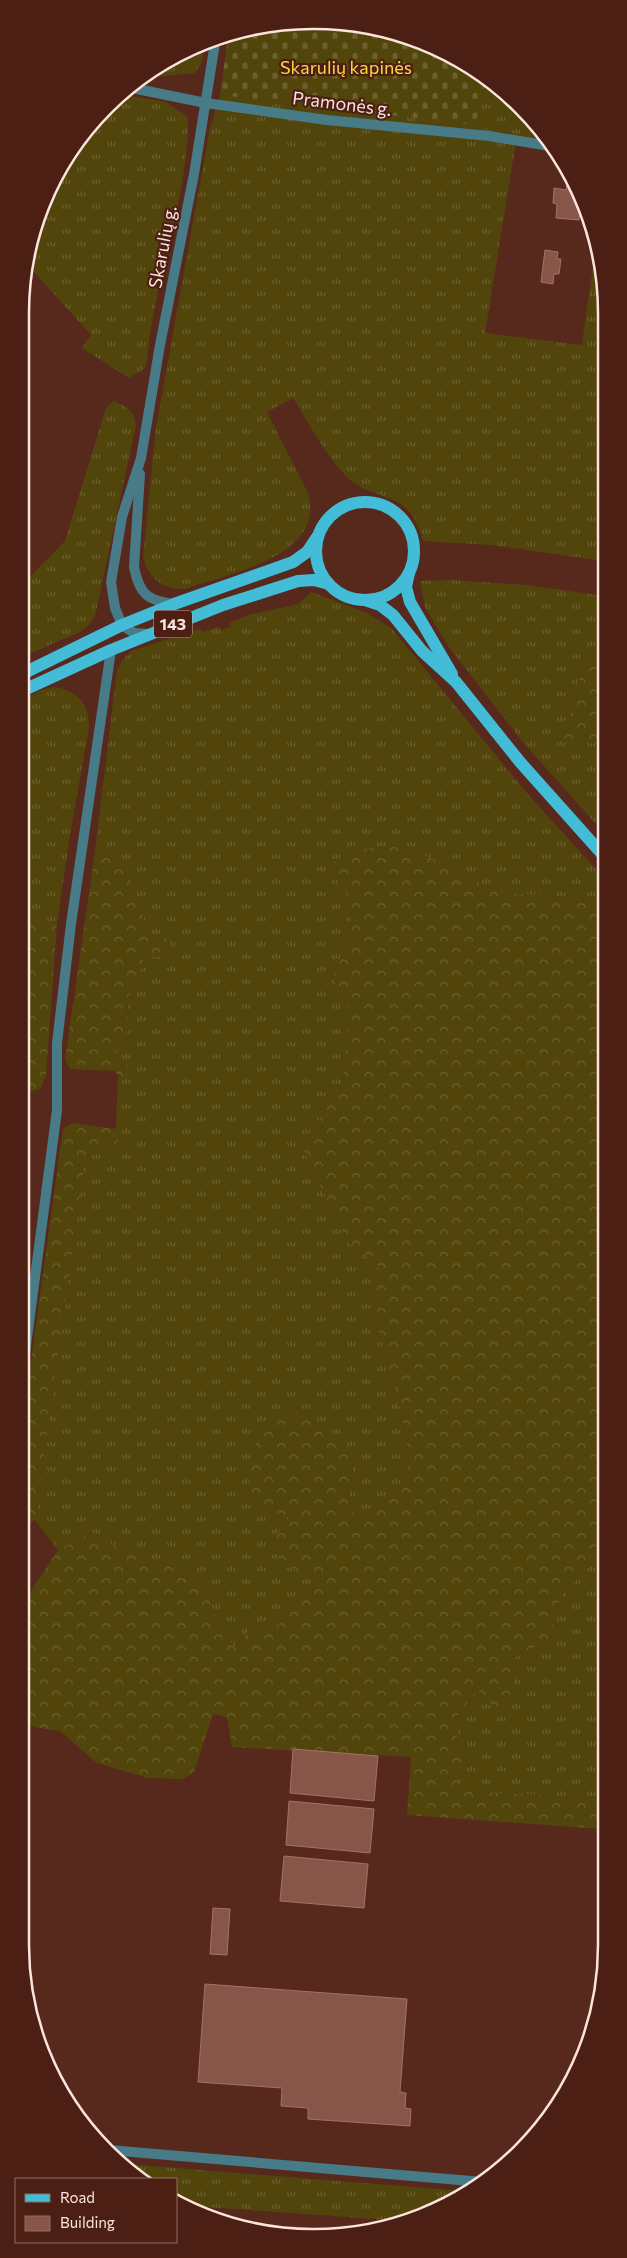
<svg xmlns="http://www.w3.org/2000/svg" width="627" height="2258" font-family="Commissioner,sans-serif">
  <defs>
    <pattern id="grass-tufts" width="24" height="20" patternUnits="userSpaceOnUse" patternTransform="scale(1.25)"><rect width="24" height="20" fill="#52450b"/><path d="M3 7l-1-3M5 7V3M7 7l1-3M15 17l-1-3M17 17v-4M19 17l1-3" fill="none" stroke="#6c602e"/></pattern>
    <pattern id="forest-crowns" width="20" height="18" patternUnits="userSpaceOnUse" patternTransform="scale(1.25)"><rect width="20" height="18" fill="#52450b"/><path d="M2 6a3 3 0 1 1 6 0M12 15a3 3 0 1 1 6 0" fill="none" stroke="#6c602e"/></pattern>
    <pattern id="cemetery-stones" width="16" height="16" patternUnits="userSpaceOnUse" patternTransform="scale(1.25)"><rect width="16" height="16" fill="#52450b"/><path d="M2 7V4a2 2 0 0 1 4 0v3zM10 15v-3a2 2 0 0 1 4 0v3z" fill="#6c602e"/></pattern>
  </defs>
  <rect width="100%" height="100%" fill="#57291d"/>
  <g fill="url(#grass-tufts)">
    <path d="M204,47L202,62L195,73L163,76L146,74L150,70Z"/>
    <path d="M486,81L534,120L550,146L516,142L485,333L582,345L596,244L605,275L604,561L493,545L423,541C409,485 374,505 345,475C324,453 309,423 293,398L267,412L308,493C327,556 228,574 185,589C162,589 149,579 143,557L156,428L210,128L220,95L476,124Z"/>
    <path d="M125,95L166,102L188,117C189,197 153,281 147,362L144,369L129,378L82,348L91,335L26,263V257L69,151Z"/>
    <path d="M114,401C127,407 134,411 136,425L95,616L88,626L80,632L24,656L25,582L65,541L106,408Z"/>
    <path d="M449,580L527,585L604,596V641L580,676L564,743H604V833L522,741L448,646L425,607L420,581Z"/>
    <path d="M311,592L367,613L392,629L526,792L603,877V900L498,892L410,848L326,865L352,902L350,938L333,976L348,1009L343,1085L301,1145L347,1241L379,1266L373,1312L401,1411L410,1461L400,1489L363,1519L347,1510L353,1469L268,1512L290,1516L272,1543L276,1553L313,1576L309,1592L286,1606L279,1625L251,1628L234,1647L220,1627L204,1587L170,1565L125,1552L91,1532L58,1550L35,1520L85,1160L94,1152L114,1150L119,1137L116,1129L118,1076L126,1078L113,1059L114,1054L125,1042L128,1018L127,999L138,980L144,958L169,956L161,936L147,933C144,914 135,891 125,874C120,866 112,863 108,853L95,851L117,671L123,660L131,651L200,629L202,632L219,627L221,630L231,626L230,623L248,615L299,604Z"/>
    <path d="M53,687C77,690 89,703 89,727L70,835L57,924L23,914L24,699L41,690Z"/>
    <path d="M602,1559V1798L458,1791V1778L468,1765L459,1750L455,1718L478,1690L490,1704L514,1658L550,1638L560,1597L592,1563Z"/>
    <path d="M126,2164L464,2191L403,2221L180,2205L176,2202V2179H147Z"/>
  </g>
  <g fill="url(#forest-crowns)">
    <path d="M604,641V743H563L580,676Z"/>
    <path d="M374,846L410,848L498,892L603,900L602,1559L592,1563L560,1597L550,1638L514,1658L517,1699L501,1711L490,1704L478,1690L455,1718L459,1750L468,1765L458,1778V1791L602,1798V1829L407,1815L411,1757L232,1747L227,1717L213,1714L194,1772L183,1779L148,1778L97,1763L60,1731L21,1725V1606L58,1550L91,1532L125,1552L170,1565L204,1587L220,1627L235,1647L251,1628L279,1625L286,1606L309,1592L313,1576C288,1568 283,1570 272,1543L290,1516L268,1512L249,1499L250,1467L261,1425L294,1412C319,1423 354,1438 352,1471C352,1484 349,1497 347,1510L363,1519L400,1489L410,1461L401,1411L373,1312L379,1266L347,1242L301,1145L343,1085L348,1009L333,976L350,938L352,902L326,865Z"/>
    <path d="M95,851L108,853C112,863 120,866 125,874C135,891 144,914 147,933L161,936L169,941V956L144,958L138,980L127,999L128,1018L125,1042L114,1054L113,1059C122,1060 126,1059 130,1068L126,1079L118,1076L115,1071L70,1069L65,1060Z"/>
    <path d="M23,914L57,924L46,1075L41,1088L30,1092H23Z"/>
    <path d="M72,1123L116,1129L119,1137L114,1150L94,1152L85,1160L35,1520L21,1529L22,1426L63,1129Z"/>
  </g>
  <path fill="url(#cemetery-stones)" d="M256,26H367L372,35L419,44L460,59L486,81L476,125L220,95L228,37Z"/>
  <g fill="#885648" stroke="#a67163">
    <path d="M567,185L576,187V190L582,197L579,220L556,218L557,204L553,203L554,188L566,190Z"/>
    <path d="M545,250L558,252L557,259H561L559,274H554L553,284L541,282Z"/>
    <path d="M293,1749L378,1756L374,1801L290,1793Z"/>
    <path d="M289,1801L374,1809L370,1853L286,1845Z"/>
    <path d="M284,1856L368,1864L364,1908L280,1901Z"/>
    <path d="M213,1908L230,1909L227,1955L210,1954Z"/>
    <path d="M205,1984L407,1999L400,2092L406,2093L405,2108L411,2109L410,2126L308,2119V2108L281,2106L282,2088L198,2082Z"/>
  </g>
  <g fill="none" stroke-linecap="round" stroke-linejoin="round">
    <g stroke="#477b88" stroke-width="10">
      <path d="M132,88L206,103L327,120L489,136L550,146"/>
      <path d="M140,474L134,567C139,594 148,601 174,604"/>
      <path d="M148,634L134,633L122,625L115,608L111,582L122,517L141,458L160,345L194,174L215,43"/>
      <path d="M22,1376L57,1110V1043L71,924L111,650"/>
      <path d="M109,2150L483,2182"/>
    </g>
    <g stroke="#43bcd7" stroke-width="12">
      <circle cx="365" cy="551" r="49"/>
      <path d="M409,573L406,587L410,602L452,674"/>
      <path d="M365,600L380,605L393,615L422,651L456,682L520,762L603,855"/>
      <path d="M24,673L122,625L174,604L293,562L307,552L317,537"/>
      <path d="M24,690L111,650L223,605L298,581L314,580L329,584"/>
    </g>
  </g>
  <g text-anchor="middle" stroke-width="4.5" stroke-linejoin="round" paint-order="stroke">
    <rect fill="#4b1f13" stroke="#c7a8a0" stroke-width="1" x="154" y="610.5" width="38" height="27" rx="4"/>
    <g font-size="16" font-weight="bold" fill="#fce3dc">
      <text x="173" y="630">143</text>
    </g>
    <g font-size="18" fill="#fad945" stroke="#4b1f13">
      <text x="346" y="74">Skarulių kapinės</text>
    </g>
    <g font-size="18" fill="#fce3dc" stroke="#4b1f13">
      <text transform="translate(342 104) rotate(7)" y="6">Pramonės g.</text>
      <text transform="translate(163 247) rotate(-79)" y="6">Skarulių g.</text>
    </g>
  </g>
  <path d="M0 0H627V2258H0ZM313 29H314A284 284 0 0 1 598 313V1945A284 284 0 0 1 314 2229H313A284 284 0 0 1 29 1945V313A284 284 0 0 1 313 29Z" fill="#4b1f13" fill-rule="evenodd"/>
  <path fill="none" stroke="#fce3dc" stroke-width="2.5" d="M313 29H314A284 284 0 0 1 598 313V1945A284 284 0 0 1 314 2229H313A284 284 0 0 1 29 1945V313A284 284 0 0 1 313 29Z"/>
  <rect x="15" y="2178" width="162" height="65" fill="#4b1f13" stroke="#926d63"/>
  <rect x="25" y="2194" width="25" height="8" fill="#43bcd7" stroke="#926d63"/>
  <text x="60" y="2203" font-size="15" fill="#fce3dc">Road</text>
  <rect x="25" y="2216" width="25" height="15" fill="#885648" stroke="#926d63"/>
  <text x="60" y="2228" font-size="15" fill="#fce3dc">Building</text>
</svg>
